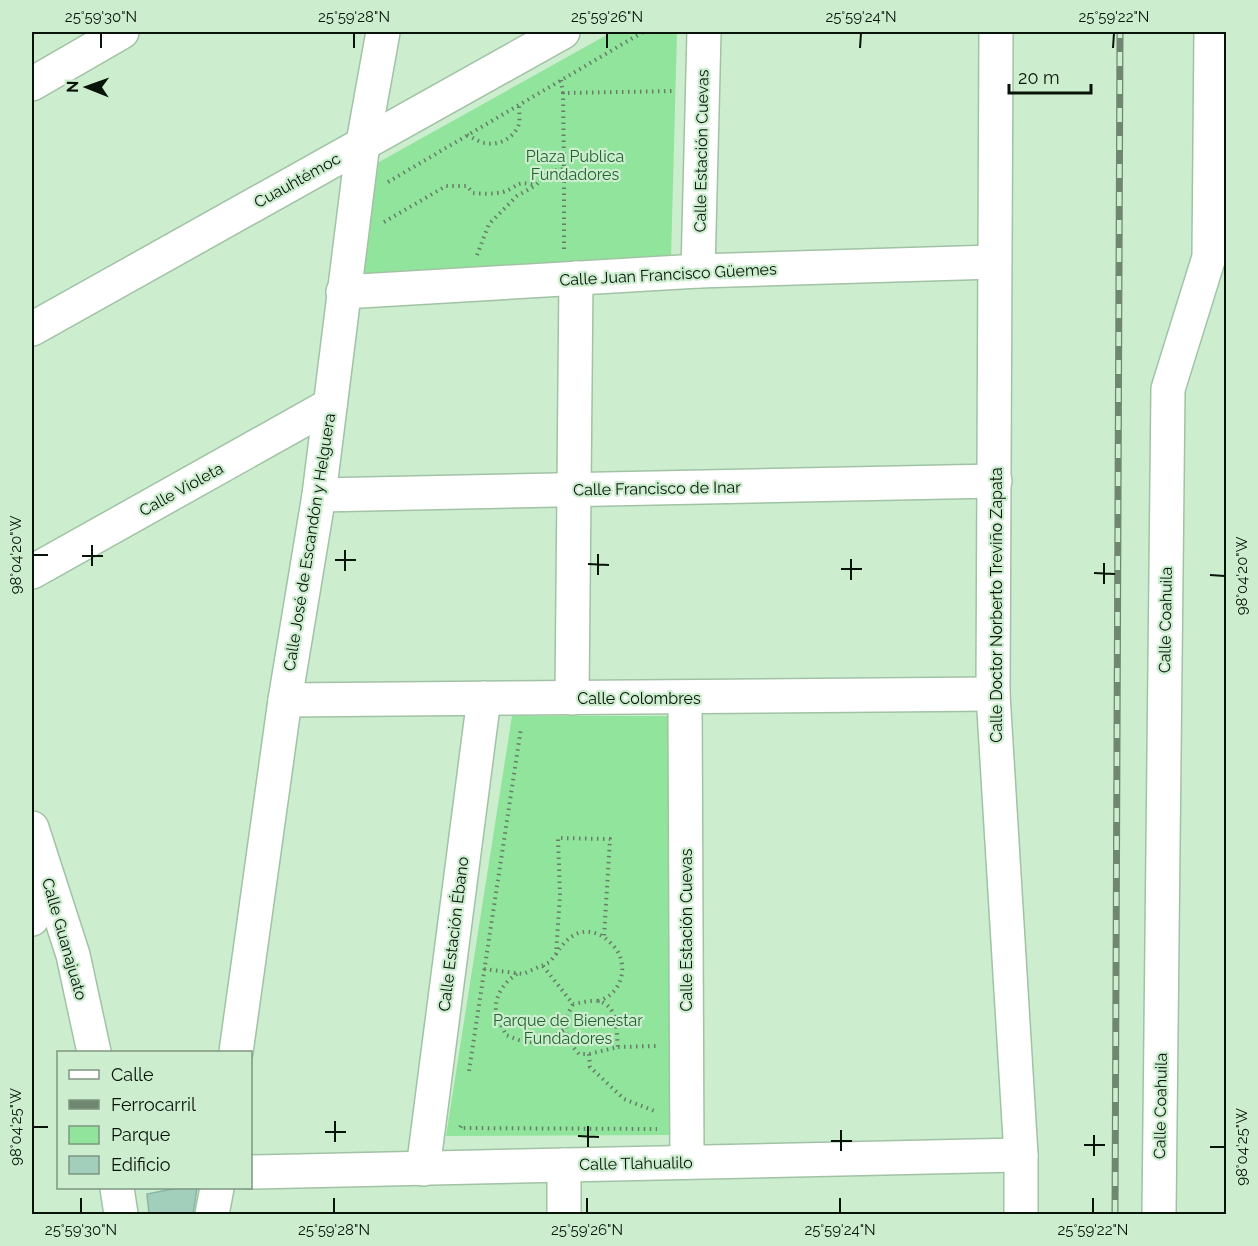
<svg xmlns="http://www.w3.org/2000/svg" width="1258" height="1246" font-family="Raleway,sans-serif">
  <rect width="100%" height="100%" fill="#cceecf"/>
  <g fill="#91e49b">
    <path d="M612,32H677L671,259L355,274L370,167Z"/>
    <path d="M512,716H671L674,1135L446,1136Z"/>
  </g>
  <path fill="#a1cfbb" stroke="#89b6a4" stroke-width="1.5" d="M177,1188H197L193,1214H149L147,1194Z"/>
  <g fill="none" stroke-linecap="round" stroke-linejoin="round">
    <defs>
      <g id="minor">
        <path d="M996,32L993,694L1021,1155V1214"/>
        <path d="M32,84L122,32"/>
        <path d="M698,271L704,32"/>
        <path d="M343,292L698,271L994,262"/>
        <path d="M32,329L563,32"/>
        <path d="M319,495L995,481"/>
        <path d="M32,572L330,405"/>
        <path d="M572,698L576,278"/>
        <path d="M685,698L687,1162"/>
        <path d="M285,700L993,694"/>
        <path d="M32,828L73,955L94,1052"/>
        <path d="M32,919L40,864"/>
        <path d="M236,1052L285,700L319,495L363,143L383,32"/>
        <path d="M423,1169L484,698"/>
        <path d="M250,1172L1021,1155"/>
        <path d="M117,1188L121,1214"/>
        <path d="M212,1214L217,1188"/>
        <path d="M564,1214V1165"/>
        <path d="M1159,1214L1168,389L1209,257L1211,32"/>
      </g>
    </defs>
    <use href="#minor" stroke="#a1c2a4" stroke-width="36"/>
    <g stroke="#677d69" stroke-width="4" stroke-dasharray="1.5 4.5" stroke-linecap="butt">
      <path d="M561,80L563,93"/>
      <path d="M467,135C473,138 479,142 485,143C499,146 514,138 519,124C520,119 519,111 519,105"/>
      <path d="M388,182L643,32"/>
      <path d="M384,222L446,186H467L473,193C482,194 495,194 503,192C519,187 515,180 535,185"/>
      <path d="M564,249V169"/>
      <path d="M477,255L489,224L517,196L536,185L549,171L564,169L563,93L675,91"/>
      <path d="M543,966L573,1004C580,1003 591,1000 598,1001C619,1006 616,1030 618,1047L589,1054H579L567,1040L566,1018L573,1004"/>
      <path d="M484,969L523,974L550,962L556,954L560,895L558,838L610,839L604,937C583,925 568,935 556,954"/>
      <path d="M517,974C505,981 494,996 496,1012C497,1019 503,1028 506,1035L519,1040L540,1044L567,1028"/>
      <path d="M598,1001C615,997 626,978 621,960C619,950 611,943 604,937"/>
      <path d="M618,1047L656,1046"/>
      <path d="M589,1054L590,1067L624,1099L657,1112"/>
      <path d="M469,1071L521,728"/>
      <path d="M461,1126L460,1128L657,1129"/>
    </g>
    <use href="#minor" stroke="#fff" stroke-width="33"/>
    <defs>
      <path id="rail" d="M1115,1214L1120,32"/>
    </defs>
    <use href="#rail" stroke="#6f8671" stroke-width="7"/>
    <use href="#rail" stroke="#cceecf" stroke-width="4.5" stroke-dasharray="14" stroke-linecap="butt"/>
  </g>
  <path fill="none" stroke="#081309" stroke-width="2" d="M101,48V33M354,48V33M607,48V33M860,48L861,33M1113,48L1114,33M33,555H48M82,556H103M335,560H356M588,564L609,565M92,566V545M841,569H862M345,571V550M1094,573L1115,574M598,575V554M1210,575L1225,576M851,580V559M1104,584V563M33,1127H48M325,1132H346M578,1136L599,1137M831,1141H852M335,1142V1121M1084,1145H1105M588,1147V1126M1210,1147H1225M841,1151V1130M1094,1156V1135M81,1213V1198M334,1213V1198M587,1213V1198M840,1213V1198M1093,1213V1198"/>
  <g text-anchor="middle" stroke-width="4.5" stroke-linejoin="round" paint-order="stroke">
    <g font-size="16" fill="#081309" stroke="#cceecf">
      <text transform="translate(701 151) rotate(-89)" y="6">Calle Estación Cuevas</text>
      <text transform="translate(297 180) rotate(-29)" y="6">Cuauhtémoc</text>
      <text transform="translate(668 274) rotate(-3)" y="6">Calle Juan Francisco Güemes</text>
      <text transform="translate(657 488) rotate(-1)" y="6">Calle Francisco de Inar</text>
      <text transform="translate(181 489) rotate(-29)" y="6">Calle Violeta</text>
      <text transform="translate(309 542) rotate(-81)" y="6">Calle José de Escandón y Helguera</text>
      <text transform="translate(996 605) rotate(-90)" y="6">Calle Doctor Norberto Treviño Zapata</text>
      <text transform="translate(1165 620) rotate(-89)" y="6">Calle Coahuila</text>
      <text x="639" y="704">Calle Colombres</text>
      <text transform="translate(686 930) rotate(-90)" y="6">Calle Estación Cuevas</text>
      <text transform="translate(453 934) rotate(-83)" y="6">Calle Estación Ébano</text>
      <text transform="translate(65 939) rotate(74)" y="6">Calle Guanajuato</text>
      <text transform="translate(1160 1106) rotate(-89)" y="6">Calle Coahuila</text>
      <text transform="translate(636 1163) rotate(-1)" y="6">Calle Tlahualilo</text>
    </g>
    <g font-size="16" fill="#246330" stroke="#cceecf">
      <text x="575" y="162">Plaza Publica<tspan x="575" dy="18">Fundadores</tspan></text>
      <text x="568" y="1026">Parque de Bienestar<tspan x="568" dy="18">Fundadores</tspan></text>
    </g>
  </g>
  <rect width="1258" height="1246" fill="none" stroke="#cceecf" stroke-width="66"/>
  <rect x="57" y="1051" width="195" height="138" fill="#cceecf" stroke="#7e9680" stroke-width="1.5"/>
  <rect x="69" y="1070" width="30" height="9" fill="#ffffff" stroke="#7e9680" stroke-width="1.5"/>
  <text x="111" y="1081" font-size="18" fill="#081309">Calle</text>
  <rect x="69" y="1100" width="30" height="9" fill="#6f8671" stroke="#7e9680" stroke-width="1.5"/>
  <text x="111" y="1111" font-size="18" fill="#081309">Ferrocarril</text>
  <rect x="69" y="1126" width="30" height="18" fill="#91e49b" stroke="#7e9680" stroke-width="1.5"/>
  <text x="111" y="1141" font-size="18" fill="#081309">Parque</text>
  <rect x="69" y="1156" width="30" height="18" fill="#a1cfbb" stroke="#7e9680" stroke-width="1.5"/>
  <text x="111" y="1171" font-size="18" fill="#081309">Edificio</text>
  <g transform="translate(87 87) rotate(271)" stroke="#cceecf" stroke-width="4.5" paint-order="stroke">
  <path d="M0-4.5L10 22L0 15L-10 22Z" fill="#081309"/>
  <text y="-9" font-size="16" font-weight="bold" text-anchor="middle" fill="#081309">N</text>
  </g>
  <path d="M1009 84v9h82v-9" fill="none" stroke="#081309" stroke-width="3"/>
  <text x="1018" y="84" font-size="18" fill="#081309" stroke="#cceecf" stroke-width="4.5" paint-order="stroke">20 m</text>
  <rect x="33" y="33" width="1192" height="1180" fill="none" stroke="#081309" stroke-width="2"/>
  <g font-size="15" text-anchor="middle" fill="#081309">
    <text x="101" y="22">25°59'30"N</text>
    <text x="354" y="22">25°59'28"N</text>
    <text x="607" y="22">25°59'26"N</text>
    <text x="861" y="22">25°59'24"N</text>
    <text x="1114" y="22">25°59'22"N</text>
    <text transform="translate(16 555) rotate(-90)" y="5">98°04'20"W</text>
    <text transform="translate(1242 576) rotate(-90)" y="5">98°04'20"W</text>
    <text transform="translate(16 1127) rotate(-90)" y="5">98°04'25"W</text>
    <text transform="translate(1242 1147) rotate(-90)" y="5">98°04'25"W</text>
    <text x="81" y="1235">25°59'30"N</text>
    <text x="334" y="1235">25°59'28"N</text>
    <text x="587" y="1235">25°59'26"N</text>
    <text x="840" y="1235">25°59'24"N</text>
    <text x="1093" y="1235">25°59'22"N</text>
  </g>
</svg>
